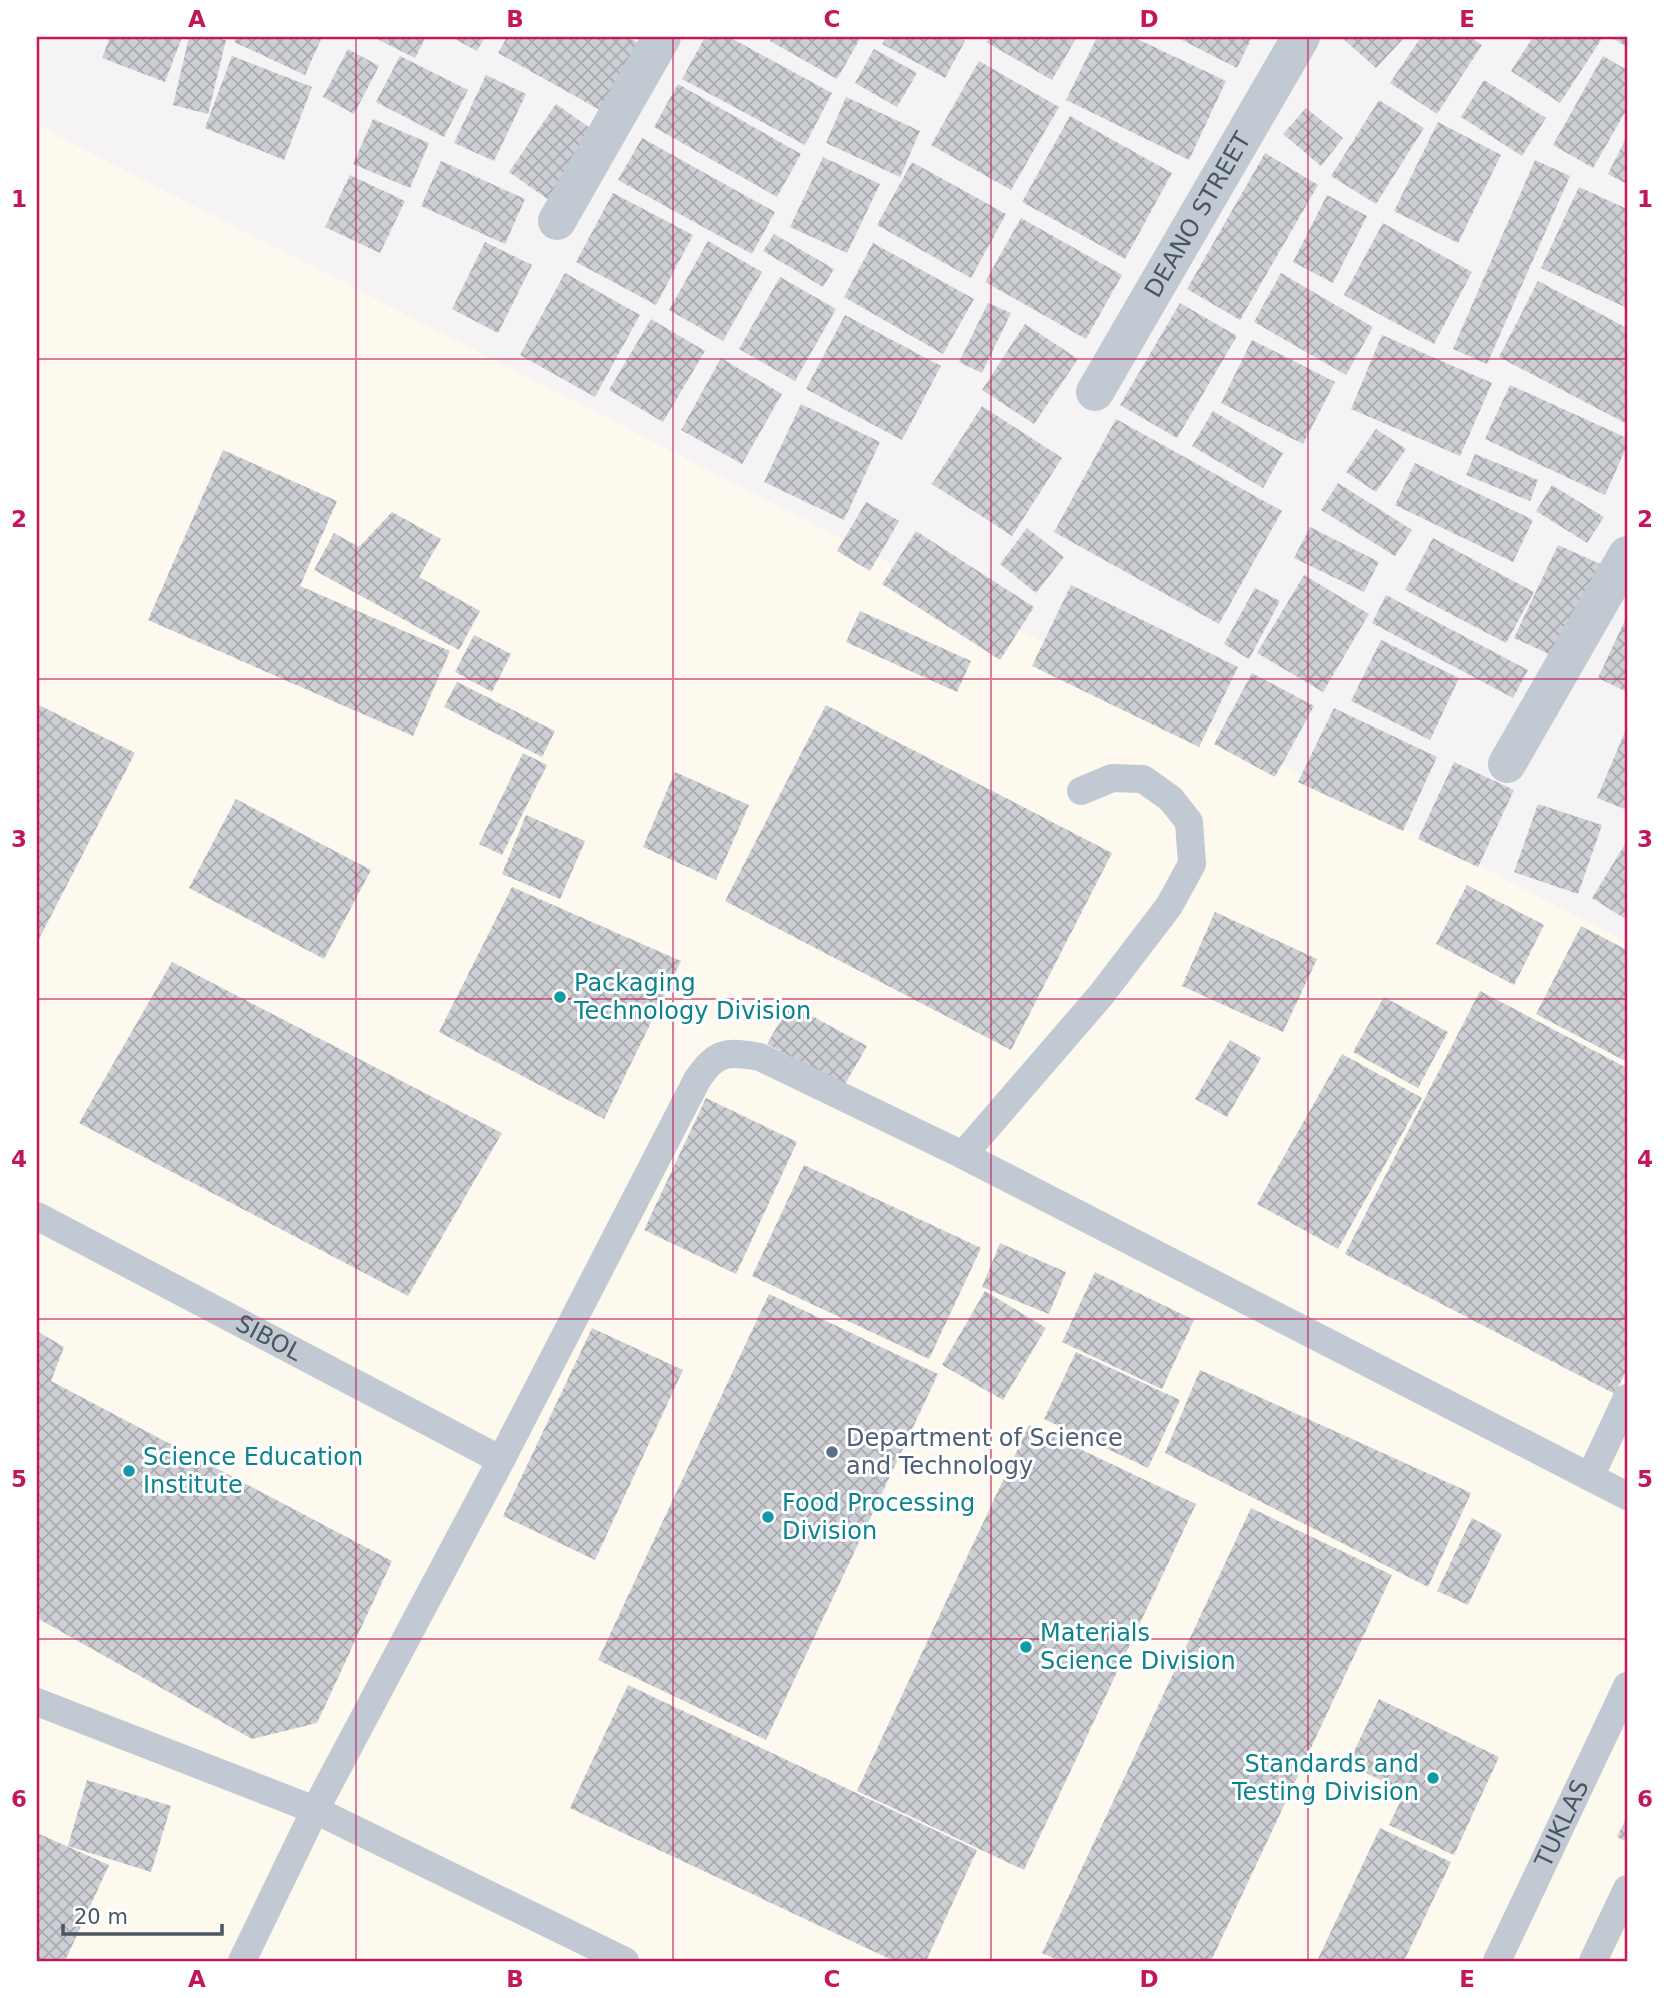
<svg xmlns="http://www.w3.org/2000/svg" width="1664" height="1998" font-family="'DejaVu Sans',sans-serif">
  <defs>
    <pattern id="building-cross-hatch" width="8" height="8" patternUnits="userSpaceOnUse" patternTransform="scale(1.75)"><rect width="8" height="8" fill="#cdcfd5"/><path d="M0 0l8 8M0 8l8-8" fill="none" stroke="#a8abb0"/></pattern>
  </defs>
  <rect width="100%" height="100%" fill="#f5f3f3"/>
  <path fill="#fdf9ef" d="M37,125L1627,942V1961H37Z"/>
  <g fill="url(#building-cross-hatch)">
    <path d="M110,37H182L165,82L102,58Z"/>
    <path d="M189,37H211L226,40L208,114L173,105Z"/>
    <path d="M237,37H322L305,75L234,42Z"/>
    <path d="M373,37H426L415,58Z"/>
    <path d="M451,37H485L477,51Z"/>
    <path d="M507,37H627L644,46L607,114L498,53Z"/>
    <path d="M705,37H729L832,93L805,145L682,79Z"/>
    <path d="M772,37H861L837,79L770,41Z"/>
    <path d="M887,37H958L965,41L945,78L882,44Z"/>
    <path d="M990,37H1077L1052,80L986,42Z"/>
    <path d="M1097,37H1133L1226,81L1189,160L1066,100Z"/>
    <path d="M1176,37H1252L1237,68Z"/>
    <path d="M1341,37H1405L1376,68Z"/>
    <path d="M1421,37H1470L1482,45L1437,114L1390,83Z"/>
    <path d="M1533,37H1603L1560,103L1511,71Z"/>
    <path d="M1610,37H1627V47Z"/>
    <path d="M348,49L379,66L354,114L323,97Z"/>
    <path d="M874,49L917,73L897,107L855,83Z"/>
    <path d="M232,56L312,87L284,160L205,128Z"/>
    <path d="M400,56L468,90L444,137L376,102Z"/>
    <path d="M1603,56L1627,70V109L1593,168L1553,145Z"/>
    <path d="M979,61L1059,107L1011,190L931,145Z"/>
    <path d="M486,75L526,94L494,161L454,143Z"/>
    <path d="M1484,80L1546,118L1522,156L1461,117Z"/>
    <path d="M678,84L801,154L777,197L654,127Z"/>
    <path d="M846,97L920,131L900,177L826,143Z"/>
    <path d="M1379,100L1424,128L1376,204L1331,176Z"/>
    <path d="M556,104L603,137L556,205L509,172Z"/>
    <path d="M1306,108L1343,138L1321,166L1283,134Z"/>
    <path d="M1070,116L1172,173L1125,259L1022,202Z"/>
    <path d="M373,119L429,143L410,188L353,164Z"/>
    <path d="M1438,122L1501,155L1458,243L1394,211Z"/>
    <path d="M1627,136V184L1608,174Z"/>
    <path d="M642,138L775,212L752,254L618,180Z"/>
    <path d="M1265,153L1318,185L1240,320L1187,289Z"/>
    <path d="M823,157L880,184L847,253L790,227Z"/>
    <path d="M1535,160L1570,176L1487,364L1453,349Z"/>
    <path d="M441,161L525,199L505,244L421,206Z"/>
    <path d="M912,162L1006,214L971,278L877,225Z"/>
    <path d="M350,175L405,201L380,253L325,227Z"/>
    <path d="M1579,187L1627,209V308L1541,268Z"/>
    <path d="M613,193L693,235L656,305L576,262Z"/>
    <path d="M1327,195L1367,216L1333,283L1293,262Z"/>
    <path d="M1021,218L1122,275L1086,339L985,282Z"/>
    <path d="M1383,223L1472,272L1434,344L1344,295Z"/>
    <path d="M774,234L834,269L823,287L763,251Z"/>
    <path d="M708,241L762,272L723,341L669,310Z"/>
    <path d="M485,242L532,265L498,333L452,309Z"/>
    <path d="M873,243L974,299L943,354L844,297Z"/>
    <path d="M565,273L640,315L595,397L520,355Z"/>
    <path d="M1281,273L1373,327L1346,375L1254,322Z"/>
    <path d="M780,277L836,309L795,381L739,349Z"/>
    <path d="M1538,281L1627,328V424L1499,357Z"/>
    <path d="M988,303L1011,313L982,373L959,362Z"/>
    <path d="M1180,303L1237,336L1177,438L1120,405Z"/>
    <path d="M845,315L941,366L902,440L806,389Z"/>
    <path d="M651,319L705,351L663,422L609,390Z"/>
    <path d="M1025,324L1078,359L1034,424L982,390Z"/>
    <path d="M1382,335L1492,383L1460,456L1351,409Z"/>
    <path d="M1252,340L1335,382L1303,444L1221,403Z"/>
    <path d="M721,358L782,394L742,464L681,430Z"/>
    <path d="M1510,385L1627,438V446L1605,495L1485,439Z"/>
    <path d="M801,404L880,442L844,520L764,482Z"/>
    <path d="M982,406L1062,458L1012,536L932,484Z"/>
    <path d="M1213,411L1283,453L1263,488L1192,446Z"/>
    <path d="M1116,419L1282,511L1219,624L1054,532Z"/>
    <path d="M1376,429L1406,449L1376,492L1346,472Z"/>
    <path d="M223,450L337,501L300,586L450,651L413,736L148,620Z"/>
    <path d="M1475,454L1538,480L1530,501L1466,475Z"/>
    <path d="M1415,463L1533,520L1513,562L1395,505Z"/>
    <path d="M1338,483L1412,530L1395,556L1321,510Z"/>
    <path d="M1552,485L1604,517L1587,543L1536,511Z"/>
    <path d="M866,502L899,521L870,571L837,551Z"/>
    <path d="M392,512L441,539L419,577L480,611L459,650L314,570L334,533L359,547Z"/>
    <path d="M1310,527L1379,562L1364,592L1294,558Z"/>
    <path d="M1027,528L1064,557L1036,593L1000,564Z"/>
    <path d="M916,531L1034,607L1000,660L882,584Z"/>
    <path d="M1433,538L1534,592L1506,643L1405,590Z"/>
    <path d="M1558,545L1607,567L1564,661L1514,638Z"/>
    <path d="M1304,575L1369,614L1323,692L1257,653Z"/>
    <path d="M1071,585L1238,667L1199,747L1032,666Z"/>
    <path d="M1255,588L1280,601L1249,659L1224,644Z"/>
    <path d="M1386,595L1528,670L1513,698L1372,623Z"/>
    <path d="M860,611L971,661L957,692L846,642Z"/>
    <path d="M1627,616V692L1598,678Z"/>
    <path d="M474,635L511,654L492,692L455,672Z"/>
    <path d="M1381,640L1459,678L1430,740L1351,701Z"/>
    <path d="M1252,673L1314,706L1275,777L1214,744Z"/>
    <path d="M457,682L555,731L542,757L444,707Z"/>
    <path d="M37,704L135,753L37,943Z"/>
    <path d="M826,705L1112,853L1011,1050L725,901Z"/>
    <path d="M1334,708L1437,757L1403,831L1298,782Z"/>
    <path d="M1627,727V810L1597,798Z"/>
    <path d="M523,753L547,765L502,855L479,844Z"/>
    <path d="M1454,762L1514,790L1478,867L1418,839Z"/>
    <path d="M675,772L749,805L716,880L643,847Z"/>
    <path d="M236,799L371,870L324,959L189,888Z"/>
    <path d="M1538,804L1602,825L1578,894L1514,872Z"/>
    <path d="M526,815L585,841L560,899L502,874Z"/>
    <path d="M1627,841V920L1592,898Z"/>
    <path d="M1467,885L1544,925L1514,985L1436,944Z"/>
    <path d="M512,887L681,961L604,1119L439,1032Z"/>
    <path d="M1215,912L1317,959L1283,1032L1182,986Z"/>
    <path d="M1581,926L1627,950V1062L1536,1014Z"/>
    <path d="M172,962L502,1133L408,1296L79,1123Z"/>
    <path d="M1480,991L1627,1068V1369L1615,1394L1345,1254Z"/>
    <path d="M1384,997L1448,1032L1418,1088L1353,1052Z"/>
    <path d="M790,1004L867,1046L844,1086L767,1044Z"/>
    <path d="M1230,1040L1261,1058L1227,1117L1195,1099Z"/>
    <path d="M1342,1054L1422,1098L1338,1249L1257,1204Z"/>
    <path d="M706,1098L797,1142L736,1274L644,1230Z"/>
    <path d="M804,1165L981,1248L929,1359L752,1276Z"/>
    <path d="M1000,1243L1066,1272L1049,1314L982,1287Z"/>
    <path d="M1095,1272L1194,1320L1162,1389L1062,1342Z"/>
    <path d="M985,1291L1046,1328L1003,1400L942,1365Z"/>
    <path d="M769,1294L938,1374L766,1740L598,1660Z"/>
    <path d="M592,1328L683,1370L595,1560L503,1516Z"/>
    <path d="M37,1331L64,1347L51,1381L392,1561L317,1723L252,1739L37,1618Z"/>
    <path d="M1076,1352L1180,1400L1148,1468L1044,1419Z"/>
    <path d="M1200,1370L1471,1493L1428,1587L1165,1453Z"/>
    <path d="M1029,1425L1196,1504L1024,1870L857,1791Z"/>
    <path d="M1251,1508L1392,1575L1211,1961H1060L1042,1953Z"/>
    <path d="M1472,1518L1502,1534L1468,1605L1437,1591Z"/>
    <path d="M628,1685L977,1850L926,1961H894L570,1808Z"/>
    <path d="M1379,1699L1499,1757L1454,1855L1389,1825L1405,1792L1348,1764Z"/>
    <path d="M87,1780L171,1806L151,1872L68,1846Z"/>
    <path d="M1627,1816V1842L1617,1837Z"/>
    <path d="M1380,1828L1451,1862L1404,1961H1317Z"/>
    <path d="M37,1833L109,1865L65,1961H37Z"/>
  </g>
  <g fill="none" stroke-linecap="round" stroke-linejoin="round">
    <g stroke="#c1cad2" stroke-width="28">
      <path d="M1081,791L1112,778L1143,779L1171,799L1189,822L1192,864L1169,906L1101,995L963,1155L1590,1477L1627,1398"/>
      <path id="s1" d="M37,1216L501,1460"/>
      <path d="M1590,1477L1627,1496"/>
      <path d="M37,1702L315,1810L625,1961"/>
      <path d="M242,1961L315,1810L501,1460L697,1080C716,1051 727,1051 760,1057L963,1155"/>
      <path id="s2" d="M1497,1961L1627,1686"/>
      <path d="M1593,1961L1627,1889"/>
    </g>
    <g stroke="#c1cad2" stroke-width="38">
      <path d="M557,221L662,37"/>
      <path id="s3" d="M1095,392L1301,37"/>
      <path d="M1507,764L1627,555"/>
    </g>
  </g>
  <path fill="none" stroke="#c2185b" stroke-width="2" stroke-opacity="0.55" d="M356,37V1961M673,37V1961M991,37V1961M1308,37V1961M37,359H1627M37,679H1627M37,999H1627M37,1319H1627M37,1639H1627"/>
  <g fill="#0f9aa8" stroke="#fff" stroke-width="2.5">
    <circle cx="560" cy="997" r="7"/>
    <circle cx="129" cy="1471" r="7"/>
    <circle cx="768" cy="1517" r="7"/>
    <circle cx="1026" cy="1647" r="7"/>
    <circle cx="1433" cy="1778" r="7"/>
  </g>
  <circle fill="#5c6f8a" stroke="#fff" stroke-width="2.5" cx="832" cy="1452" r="7"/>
  <g text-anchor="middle" stroke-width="6" stroke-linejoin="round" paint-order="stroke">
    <g font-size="24" fill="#4a5661" stroke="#fff">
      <text dy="8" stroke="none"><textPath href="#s3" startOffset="205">DEANO STREET</textPath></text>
      <text dy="8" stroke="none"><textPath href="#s1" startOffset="262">SIBOL</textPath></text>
      <text dy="8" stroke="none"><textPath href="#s2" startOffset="152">TUKLAS</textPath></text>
    </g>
    <g font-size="24" fill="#0d838f" stroke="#fff" text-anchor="start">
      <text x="574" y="991">Packaging<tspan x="574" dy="28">Technology Division</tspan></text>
      <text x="143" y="1465">Science Education<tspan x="143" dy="28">Institute</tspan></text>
      <text x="782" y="1511">Food Processing<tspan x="782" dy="28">Division</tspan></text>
      <text x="1040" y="1641">Materials<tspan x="1040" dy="28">Science Division</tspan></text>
      <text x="1419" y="1772" text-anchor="end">Standards and<tspan x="1419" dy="28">Testing Division</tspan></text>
    </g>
    <g font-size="24" fill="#4e5e75" stroke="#fff" text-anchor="start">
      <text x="846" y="1446">Department of Science<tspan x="846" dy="28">and Technology</tspan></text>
    </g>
  </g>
  <rect width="1664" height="1998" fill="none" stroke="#ffffff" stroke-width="77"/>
  <path d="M63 1924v10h159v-10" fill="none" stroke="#4a5661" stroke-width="3.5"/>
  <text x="74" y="1924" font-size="21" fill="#4a5661" stroke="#ffffff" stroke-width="5" paint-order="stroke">20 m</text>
  <rect x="38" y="38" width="1588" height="1922" fill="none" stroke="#c2185b" stroke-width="2.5"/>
  <g font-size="23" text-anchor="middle" font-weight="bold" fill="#c2185b">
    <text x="197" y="27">A</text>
    <text x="515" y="27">B</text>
    <text x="832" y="27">C</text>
    <text x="1149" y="27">D</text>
    <text x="1467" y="27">E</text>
    <text x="19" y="207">1</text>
    <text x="1645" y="207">1</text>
    <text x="19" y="527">2</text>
    <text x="1645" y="527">2</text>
    <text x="19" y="847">3</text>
    <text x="1645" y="847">3</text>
    <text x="19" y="1167">4</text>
    <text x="1645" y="1167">4</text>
    <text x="19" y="1487">5</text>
    <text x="1645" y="1487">5</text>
    <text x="19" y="1807">6</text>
    <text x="1645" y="1807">6</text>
    <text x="197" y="1987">A</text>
    <text x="515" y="1987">B</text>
    <text x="832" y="1987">C</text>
    <text x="1149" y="1987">D</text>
    <text x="1467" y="1987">E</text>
  </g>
</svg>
